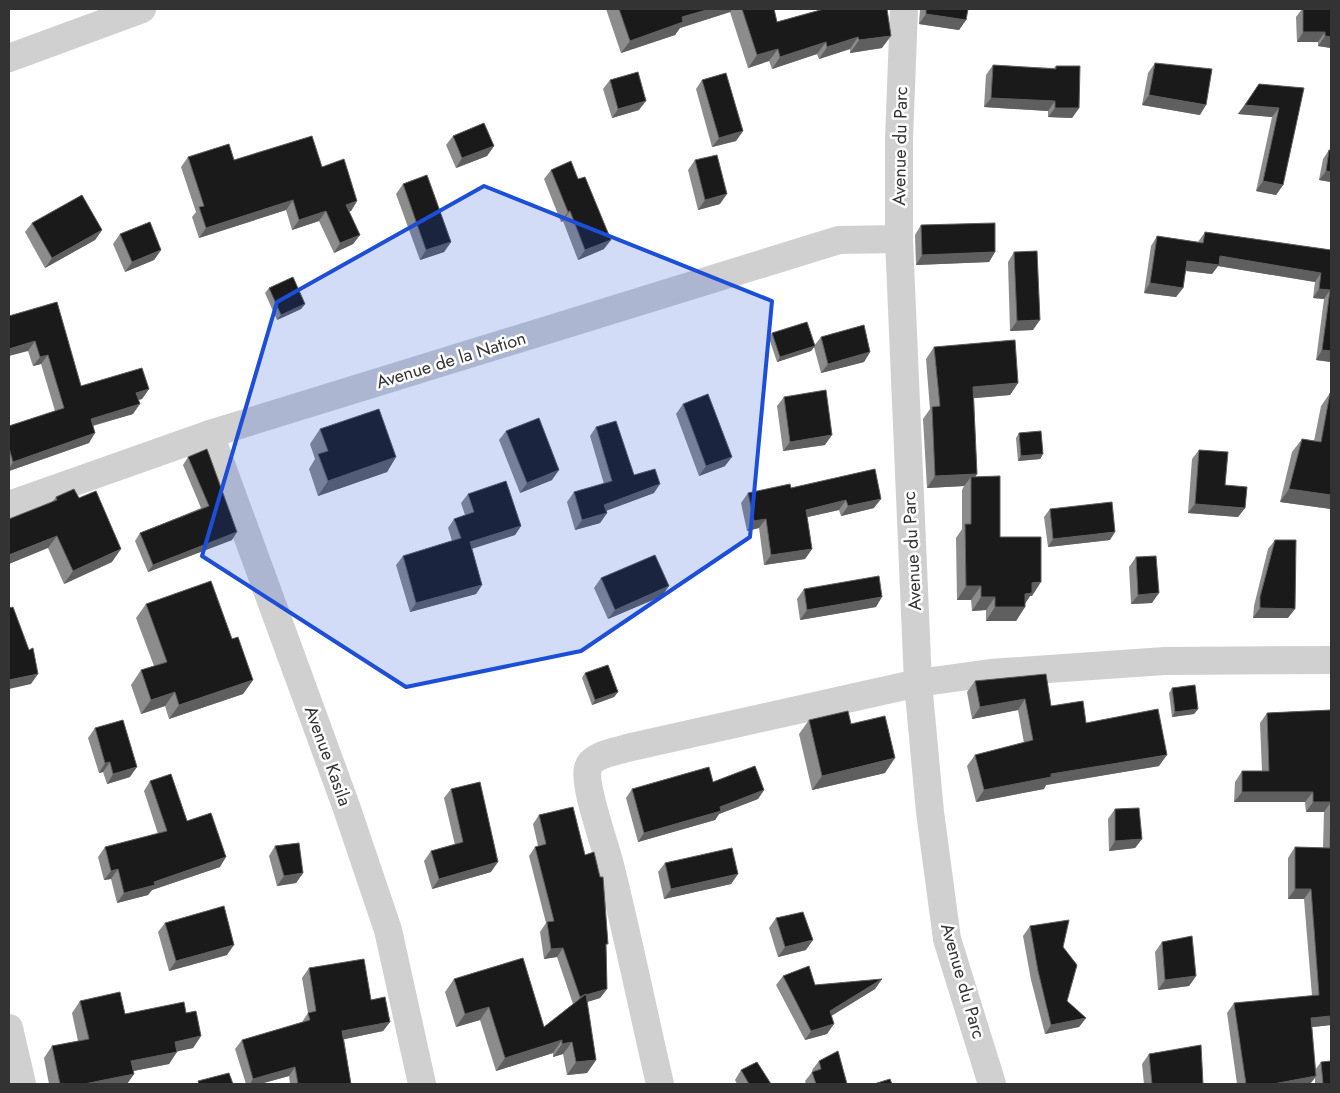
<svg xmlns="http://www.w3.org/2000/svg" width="1340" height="1093" font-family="Jost,sans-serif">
  <rect width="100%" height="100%" fill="#fff"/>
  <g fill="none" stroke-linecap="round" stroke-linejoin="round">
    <g stroke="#d0d0d0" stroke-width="28">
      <path d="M904,9L899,139V239L918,683L930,812L947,939L992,1084"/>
      <path d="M9,58L142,9"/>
      <path d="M210,434L346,806L388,930L422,1084"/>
      <path d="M9,505L210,434L839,240L899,239"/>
      <path d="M9,1028L22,1084"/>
      <path d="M660,1084C643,1011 628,937 610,865C605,844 583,785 588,768C591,755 615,752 627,748L918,683L990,673L1165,661L1331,660"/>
    </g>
  </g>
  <g fill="#8c8c8c">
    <path d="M606,9H774L777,22L824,9L882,48L850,53V49L819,59L817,54L772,69L769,61L748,68L730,12L680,28L675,35L621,53Z"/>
    <path d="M920,9H968L966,20L959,30L919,24Z"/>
    <path d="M1302,9H1331V48L1318,46V42H1297L1296,17Z"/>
    <path d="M1155,63L1200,115L1142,105L1148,73Z"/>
    <path d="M993,65L1054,68L1056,66L1079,108L1072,118L1048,117V111L984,107L986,75Z"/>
    <path d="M610,80L639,110L612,118L603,89Z"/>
    <path d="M702,80L743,131L736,141L712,147L696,89Z"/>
    <path d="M1259,84L1304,88L1283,185L1276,195L1256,191L1272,117L1238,114Z"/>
    <path d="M453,136L494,146L487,156L456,168L446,145Z"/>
    <path d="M1329,150L1331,182L1319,180L1323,159Z"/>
    <path d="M188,157L234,160L357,201L351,211H349L360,235L353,244L334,253L319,221L292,230L286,210L199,238L192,217L196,212L181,167Z"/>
    <path d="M695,160L720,204L698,210L688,170Z"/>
    <path d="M551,170L604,249L578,260L563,221L561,222L544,179Z"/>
    <path d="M403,184L451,242L444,252L420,260L396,194Z"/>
    <path d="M32,223L102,230L95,240L45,268L25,232Z"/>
    <path d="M921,225L995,252L989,262L916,265L915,235Z"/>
    <path d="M1205,232L1331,250V362L1316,360L1324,299L1313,298L1315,282L1218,266L1212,274L1185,271L1183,288L1176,297L1144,293L1151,246L1157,236L1198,242Z"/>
    <path d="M120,234L161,250L154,260L125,272L113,244Z"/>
    <path d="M1014,252L1033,330L1010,331L1008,262Z"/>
    <path d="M269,288L305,304L301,309L277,320L265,293Z"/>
    <path d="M9,316L81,386L149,389L142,399L138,400L133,414L93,426L89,443L9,471V426L55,411L41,364L33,366L28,351Z"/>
    <path d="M772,333L814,346L821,337L870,352L864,362L821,373L814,347L811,351L777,362L769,338Z"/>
    <path d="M934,347L1018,383L1010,395L974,398L977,474L975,477L1000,537L1032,596H1030L1025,603V607L1016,621H986V610L972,611L971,600H957L956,538L962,529V490L964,486L927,488L923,419L930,409L926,359Z"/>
    <path d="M1330,393H1331V509L1280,502L1292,452L1302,439L1314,441L1321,406Z"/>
    <path d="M784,397L825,445L783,451L777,406Z"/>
    <path d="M683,404L725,466L699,476L676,414Z"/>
    <path d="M596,427L634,475L654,493L606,511L607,513L600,523L575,530L567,502L574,492L604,484L590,436Z"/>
    <path d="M320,429L396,457L387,472L318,496L309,469L315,459L310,444Z"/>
    <path d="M506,431L552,480L520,493L499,440Z"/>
    <path d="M1019,433L1043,454L1040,459L1018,461L1016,438Z"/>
    <path d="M1199,450L1225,485L1245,508L1238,517L1188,513L1192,459Z"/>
    <path d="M188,457L232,540L148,572L135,541L140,533L201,508L183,465Z"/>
    <path d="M875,469L874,508L841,516L839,510L807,517L812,549L805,559L764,565L759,528L747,531L741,503L748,493L791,488Z"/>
    <path d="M468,494L521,526L515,535L472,549L482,585L476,594L410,612L396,565L403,556L452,541L448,528L454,519L465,515L461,503Z"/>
    <path d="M56,497L79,498L112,562L64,584L48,548L52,502Z"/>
    <path d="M1050,509L1110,540L1048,547L1044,517Z"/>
    <path d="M1275,540L1288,618H1253L1254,606L1268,549Z"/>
    <path d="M1136,557L1152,603L1131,604L1129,567Z"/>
    <path d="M601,578L662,596L608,619L594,588Z"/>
    <path d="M804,589L876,607L800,620L797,599Z"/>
    <path d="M146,604L232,639L253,680L243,694L169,719L165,706L141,714L131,685L141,670L154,666L136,618Z"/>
    <path d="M585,673L618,692L614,697L592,705L582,678Z"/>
    <path d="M975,681L1051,706L1086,723L1159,766L1046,785L1044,789L976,802L967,766L975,755L1024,743L1018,710L972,719L967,692Z"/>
    <path d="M1172,688L1198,709L1194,714L1172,717L1169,693Z"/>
    <path d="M1331,710V1025L1312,1027L1315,1070L1321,1062L1331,1084H1315V1078L1310,1084H1237L1227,1013L1234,1003L1312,996L1304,899H1288V858L1295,847L1323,848L1324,812H1306L1305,802H1234L1235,782L1242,771H1262L1260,723L1267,713Z"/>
    <path d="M809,720L885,773L812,790L799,734Z"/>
    <path d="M95,728L130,777L107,784L103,772L99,773L88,738Z"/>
    <path d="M150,781L187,821L220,867L152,890L148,895L117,903L111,879L104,880L98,857L105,847L158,834L144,791Z"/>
    <path d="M713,782L764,790L758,799L719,814L715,820L638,842L626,798L632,789Z"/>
    <path d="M451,789L491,872L432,889L424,861L431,851L455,845L444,798Z"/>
    <path d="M1115,809L1142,839L1135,848L1109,851L1108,819Z"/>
    <path d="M539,815L606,947L607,989L600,998L587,1002L596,1060L587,1073L567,1075L563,1054L553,1057V1053L496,1071L480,1020L456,1027L445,992L454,979L544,1027L573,1004L557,957L544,959L540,932L546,923L529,856L535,847L538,846L533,824Z"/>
    <path d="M275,846L303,873L296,883L277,886L269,856Z"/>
    <path d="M665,863L738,874L731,884L664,899L658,872Z"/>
    <path d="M776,918L806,950L778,957L769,928Z"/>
    <path d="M165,923L227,955L169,971L158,932Z"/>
    <path d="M1030,926L1063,947L1067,1001L1086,1018L1079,1027L1045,1034L1031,980L1023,936Z"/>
    <path d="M1162,942L1196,976L1189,986L1158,990L1155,952Z"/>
    <path d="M309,968L371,1000L390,1022L383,1031L344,1039L351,1084H290L289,1076L260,1084H246L235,1049L242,1040L302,1022L308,1013L302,978Z"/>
    <path d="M783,976L815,985L882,979L875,989L831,1016L827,1034L805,1040L776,985Z"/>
    <path d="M80,1001L125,1014L186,1013L201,1036L193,1048L177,1051L169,1064L133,1071L134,1074L127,1084H49L44,1058L52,1046L78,1041L72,1013Z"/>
    <path d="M1149,1054L1203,1084H1144L1142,1064Z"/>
    <path d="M819,1061L847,1084H806L805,1081L813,1071L812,1070Z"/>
    <path d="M741,1070L771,1084H737L735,1080Z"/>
  </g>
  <g fill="#5f5f5f">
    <path d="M710,9H733L730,12L680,28L675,35L621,53L630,41L682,17Z"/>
    <path d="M926,14L966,20L959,30L919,24Z"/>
    <path d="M1303,32H1325L1318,42H1297Z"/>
    <path d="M891,36L882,48L850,53L859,40Z"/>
    <path d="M1325,36L1331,37V48L1318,46Z"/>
    <path d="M858,37L850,49L819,59L827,47Z"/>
    <path d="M826,42L817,54L772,69L780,57Z"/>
    <path d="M778,49L769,61L748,68L757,55Z"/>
    <path d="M1149,95L1206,105L1200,115L1142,105Z"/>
    <path d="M991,98L1055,101L1048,111L984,107Z"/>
    <path d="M646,101L639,110L612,118L618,109Z"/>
    <path d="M1245,105L1279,108L1272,117L1238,114Z"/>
    <path d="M1055,108H1079L1072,118L1048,117Z"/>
    <path d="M743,131L736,141L712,147L719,138Z"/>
    <path d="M494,146L487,156L456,168L462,158Z"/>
    <path d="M1326,171L1331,172V182L1319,180Z"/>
    <path d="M1263,181L1283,185L1276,195L1256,191Z"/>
    <path d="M727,194L720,204L698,210L705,200Z"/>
    <path d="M293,200L286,210L199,238L206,228Z"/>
    <path d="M357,201L351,211L340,214L346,205Z"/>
    <path d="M326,211L319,221L292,230L299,220Z"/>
    <path d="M570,211L563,221L561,222L568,212Z"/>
    <path d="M102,230L95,240L45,268L52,258Z"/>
    <path d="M360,235L353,244L334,253L340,243Z"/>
    <path d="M611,240L604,249L578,260L585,250Z"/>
    <path d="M451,242L444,252L420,260L426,250Z"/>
    <path d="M161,250L154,260L125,272L132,262Z"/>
    <path d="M995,252L989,262L916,265L922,255Z"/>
    <path d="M1220,256L1321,273L1315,282L1218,266L1212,274L1180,270L1187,261Z"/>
    <path d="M1150,283L1183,288L1176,297L1144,293Z"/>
    <path d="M1319,289L1330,290L1324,299L1313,298Z"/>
    <path d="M305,304L301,309L277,320L281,315Z"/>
    <path d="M1040,320L1033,330L1010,331L1017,321Z"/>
    <path d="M35,341L28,351L9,356V349Z"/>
    <path d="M815,346L811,351L777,362L780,357Z"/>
    <path d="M1322,350L1331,351V362L1316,360Z"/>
    <path d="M870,352L864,362L821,373L828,364Z"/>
    <path d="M48,355L41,364L33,366L40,357Z"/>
    <path d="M1018,383L1010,395L965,399L973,387Z"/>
    <path d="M149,389L142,399L129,402L136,393Z"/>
    <path d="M140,404L133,414L84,428L91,419Z"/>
    <path d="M95,433L89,443L9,471V469L13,462Z"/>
    <path d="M832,435L825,445L783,451L790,442Z"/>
    <path d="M1043,454L1040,459L1018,461L1021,456Z"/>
    <path d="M396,457L387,472L318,496L328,481Z"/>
    <path d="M732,457L725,466L699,476L706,466Z"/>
    <path d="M559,470L552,480L520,493L527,483Z"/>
    <path d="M977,474L971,483V477L964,486L927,488L935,476Z"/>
    <path d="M660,484L654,493L597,514L604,505Z"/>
    <path d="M1289,489L1331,495V509L1280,502Z"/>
    <path d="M881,499L874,508L841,516L848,506Z"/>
    <path d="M846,500L839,510L799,519L806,510Z"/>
    <path d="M1195,504L1245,508L1238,517L1188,513Z"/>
    <path d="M607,513L600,523L575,530L582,520Z"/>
    <path d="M766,519L759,528L747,531L754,521Z"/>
    <path d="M521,526L515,535L464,551L470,542Z"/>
    <path d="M237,532L232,540L148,572L153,565Z"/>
    <path d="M1115,532L1110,540L1048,547L1053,539Z"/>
    <path d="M57,536L48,548L9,564V555Z"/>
    <path d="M121,549L112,562L64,584L73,571Z"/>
    <path d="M812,549L805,559L764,565L771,555Z"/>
    <path d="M1041,582L1032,596H1030L1023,607H1016L1032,583Z"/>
    <path d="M482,585L476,594L410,612L416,603Z"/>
    <path d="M669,586L662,596L608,619L615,610Z"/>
    <path d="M966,586H981L971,600H957Z"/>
    <path d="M1159,593L1152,603L1131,604L1138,595Z"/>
    <path d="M882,597L876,607L800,620L807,610Z"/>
    <path d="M981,597H995L986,610L972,611Z"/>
    <path d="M995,607H1025L1016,621H986Z"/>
    <path d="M1260,608L1295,609L1288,618H1253Z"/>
    <path d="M38,674L31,684L9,689V680Z"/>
    <path d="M253,680L243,694L169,719L179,705Z"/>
    <path d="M175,692L165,706L141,714L151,700Z"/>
    <path d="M618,692L614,697L592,705L595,700Z"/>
    <path d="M1025,699L1018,710L972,719L980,707Z"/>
    <path d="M1198,709L1194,714L1172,717L1175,712Z"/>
    <path d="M1167,755L1159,766L1046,785L1044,789L976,802L984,790L1051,774Z"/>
    <path d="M895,758L885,773L812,790L822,776Z"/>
    <path d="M110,762L103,772L99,773L105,763Z"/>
    <path d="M137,767L130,777L107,784L113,774Z"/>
    <path d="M764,790L758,799L719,814L715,820L638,842L644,833L720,807Z"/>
    <path d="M1242,792H1313L1305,802H1234Z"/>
    <path d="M1313,802H1331L1324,812H1306Z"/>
    <path d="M1142,839L1135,848L1109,851L1115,841Z"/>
    <path d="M226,857L220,867L152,890L148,895L117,903L124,893L154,882Z"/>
    <path d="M498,862L491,872L432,889L439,879Z"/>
    <path d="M118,869L111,879L104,880L111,871Z"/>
    <path d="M303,873L296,883L277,886L284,876Z"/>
    <path d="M738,874L731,884L664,899L671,889Z"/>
    <path d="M1295,889H1311L1304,899H1288Z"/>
    <path d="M813,940L806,950L778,957L785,947Z"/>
    <path d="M234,945L227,955L169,971L176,961Z"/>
    <path d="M563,948L557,957L544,959L551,949Z"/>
    <path d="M1196,976L1189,986L1158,990L1165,980Z"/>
    <path d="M882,979L875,989L823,1021L830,1011Z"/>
    <path d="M607,989L600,998L574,1006L580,997Z"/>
    <path d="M489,1007L480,1020L456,1027L465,1014Z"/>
    <path d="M1331,1016V1025L1304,1028L1311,1018Z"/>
    <path d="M1086,1018L1079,1027L1045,1034L1051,1025Z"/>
    <path d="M390,1022L383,1031L336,1041L342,1031Z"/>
    <path d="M834,1024L827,1034L805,1040L811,1031Z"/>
    <path d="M201,1036L193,1048L166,1054L175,1042Z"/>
    <path d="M562,1040L553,1053L496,1071L505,1058Z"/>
    <path d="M572,1042L563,1054L553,1057L562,1044Z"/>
    <path d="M177,1052L169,1064L123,1073L131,1061Z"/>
    <path d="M596,1060L587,1073L567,1075L576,1062Z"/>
    <path d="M295,1067L289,1076L260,1084H250L253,1079Z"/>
    <path d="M134,1074L127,1084H84Z"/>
    <path d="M1316,1076L1310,1084H1273Z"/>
  </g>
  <g fill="#1a1a1a" stroke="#5f5f5f">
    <path d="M619,9H710L682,17L683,22L630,41Z"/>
    <path d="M742,9H774L777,22L824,9H887L891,36L859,40L858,37L827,47L826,42L780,57L778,49L757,55Z"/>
    <path d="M926,9H968L966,20L926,14Z"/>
    <path d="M1303,9H1331V37L1325,36V32H1303Z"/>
    <path d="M1155,63L1212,69L1206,105L1149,95Z"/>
    <path d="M993,65L1056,69V66H1080L1079,108H1055V101L991,98Z"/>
    <path d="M638,72L646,101L618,109L610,80Z"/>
    <path d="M726,73L743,131L719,138L702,80Z"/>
    <path d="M1259,84L1304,88L1283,185L1263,181L1279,108L1245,105Z"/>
    <path d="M484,123L494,146L462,158L453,136Z"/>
    <path d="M312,136L322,167L344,159L357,201L346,205L360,235L340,243L326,211L299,220L293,200L206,228L199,207L204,206L188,157L229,144L234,160Z"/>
    <path d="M1329,150H1331V172L1326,171Z"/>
    <path d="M717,155L727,194L705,200L695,160Z"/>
    <path d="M571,161L578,179L585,177L611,240L585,250L570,211L568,212L551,170Z"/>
    <path d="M427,175L451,242L426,250L403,184Z"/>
    <path d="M82,195L102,230L52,258L32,223Z"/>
    <path d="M150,222L161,250L132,262L120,234Z"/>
    <path d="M995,223V252L922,255L921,225Z"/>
    <path d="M1205,232L1331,250V351L1322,350L1330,290L1319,289L1321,273L1220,256L1219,265L1187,261L1183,288L1150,283L1157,236L1203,243Z"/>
    <path d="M1037,251L1040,320L1017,321L1014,252Z"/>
    <path d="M293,277L305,304L281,315L269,288Z"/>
    <path d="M57,302L81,386L142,368L149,389L136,393L140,404L91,419L95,433L13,462L9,448V426L64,408L48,355L40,357L35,341L9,349V316Z"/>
    <path d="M807,322L815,346L780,357L772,333Z"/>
    <path d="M864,325L870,352L828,364L821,337Z"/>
    <path d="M1015,340L1018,383L973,387L977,474L935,476L932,407L940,406L934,347Z"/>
    <path d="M826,390L832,435L790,442L784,397Z"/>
    <path d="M1330,393H1331V495L1289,489L1302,439L1321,442Z"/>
    <path d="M708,394L732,457L706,466L683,404Z"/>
    <path d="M379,409L396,457L328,481L318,454L328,451L320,429Z"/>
    <path d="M539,418L559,470L527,483L506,431Z"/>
    <path d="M616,421L634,475L655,469L660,484L604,505L607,513L582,520L574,492L612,481L596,427Z"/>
    <path d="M1041,431L1043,454L1021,456L1019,433Z"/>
    <path d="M207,449L237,532L153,565L140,533L209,506L188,457Z"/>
    <path d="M1199,450L1228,452L1225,485L1247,487L1245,508L1195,504Z"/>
    <path d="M875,469L881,499L848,506L846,500L806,510L812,549L771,555L766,519L754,521L748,493L790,484L791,488Z"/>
    <path d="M1000,476V537H1041V582L1032,583V593L1025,594V607H995V597H981V586H966L965,524H971V477Z"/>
    <path d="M506,481L521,526L470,542L482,585L416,603L403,556L461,538L454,519L474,512L468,494Z"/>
    <path d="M74,489L79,498L96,491L121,549L73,571L57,536L9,555V519L57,500L56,497Z"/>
    <path d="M1112,502L1115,532L1053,539L1050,509Z"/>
    <path d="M1275,540H1296L1295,609L1260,608V597Z"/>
    <path d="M655,555L669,586L615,610L601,578Z"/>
    <path d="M1156,556L1159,593L1138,595L1136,557Z"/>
    <path d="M879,576L882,597L807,610L804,589Z"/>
    <path d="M211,581L232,639L238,637L253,680L179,705L175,692L151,700L141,670L167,662L146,604Z"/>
    <path d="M13,607L29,650L33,648L38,674L9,680V608Z"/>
    <path d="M608,665L618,692L595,700L585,673Z"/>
    <path d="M1046,674L1051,706L1083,701L1086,723L1158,709L1167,755L1051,774V777L984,790L975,755L1033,740L1025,699L980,707L975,681Z"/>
    <path d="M1195,685L1198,709L1175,712L1172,688Z"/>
    <path d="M1331,710V1016L1311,1018L1316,1076L1273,1084H1246L1234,1003L1319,995L1311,889H1295V847L1330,848L1331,802H1313V792H1242V771H1269L1267,713Z"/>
    <path d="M848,711L851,724L885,716L895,758L822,776L809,720Z"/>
    <path d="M123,720L137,767L113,774L110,762L105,763L95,728Z"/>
    <path d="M755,766L764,790L720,807L721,811L644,833L632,789L709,767L713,782Z"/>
    <path d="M171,774L187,821L211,813L226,857L154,882L155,885L124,893L118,869L111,871L105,847L167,831L150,781Z"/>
    <path d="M480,782L498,862L439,879L431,851L463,842L451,789Z"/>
    <path d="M573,807L585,855L594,852L600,877H603L608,944H606L607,989L586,995V994L580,997L563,948L551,949L547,922L554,921L535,847L546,844L539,815Z"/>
    <path d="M1139,808L1142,839L1115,841V809Z"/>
    <path d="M299,843L303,873L284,876L275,846Z"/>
    <path d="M732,848L738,874L671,889L665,863Z"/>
    <path d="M224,906L234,945L176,961L165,923Z"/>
    <path d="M803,912L813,940L785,947L776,918Z"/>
    <path d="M1069,920L1063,947L1077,965L1067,1001L1086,1018L1051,1025L1038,971L1030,926Z"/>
    <path d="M1192,936L1196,976L1165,980L1162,942Z"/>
    <path d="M523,958L544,1027L586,994L596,1060L576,1062L572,1042L562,1044V1040L505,1058L489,1007L465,1014L454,979Z"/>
    <path d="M364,959L371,1000L385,997L390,1022L342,1031L351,1084H298L295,1067L253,1079L242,1040L310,1020L308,1013L316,1011L309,968Z"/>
    <path d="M809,966L815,985L882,979L830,1011L834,1024L811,1031L783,976Z"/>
    <path d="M120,992L125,1014L184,1002L186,1013L196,1011L201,1036L175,1042L177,1052L131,1061L134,1074L84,1084H60L52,1046L89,1039L80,1001Z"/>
    <path d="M1201,1045L1203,1084H1152L1149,1054Z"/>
    <path d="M838,1051L847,1084H816L812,1072L821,1069L819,1061Z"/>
    <path d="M1331,1061V1084H1323L1321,1062Z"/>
    <path d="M757,1062L771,1084H749L741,1070Z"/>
    <path d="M229,1073L233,1084H199L198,1081Z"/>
    <path d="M890,1079L892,1084H874Z"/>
  </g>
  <path fill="#1d4ed8" fill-opacity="0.2" stroke="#1d4ed8" stroke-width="4" stroke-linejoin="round" d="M484,186L772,301L750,537L581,651L406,687L202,556L277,302Z"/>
  <g text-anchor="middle" stroke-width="5" stroke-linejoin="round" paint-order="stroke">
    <g font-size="18" fill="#333" stroke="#fff">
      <text transform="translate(900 146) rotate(-89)" y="6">Avenue du Parc</text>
      <text transform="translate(451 360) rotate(-17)" y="6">Avenue de la Nation</text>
      <text transform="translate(912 551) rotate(-93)" y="6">Avenue du Parc</text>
      <text transform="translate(328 756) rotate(70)" y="6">Avenue Kasila</text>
      <text transform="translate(963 981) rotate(74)" y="6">Avenue du Parc</text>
    </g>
  </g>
  <rect width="1340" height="1093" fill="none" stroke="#333333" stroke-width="20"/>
</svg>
